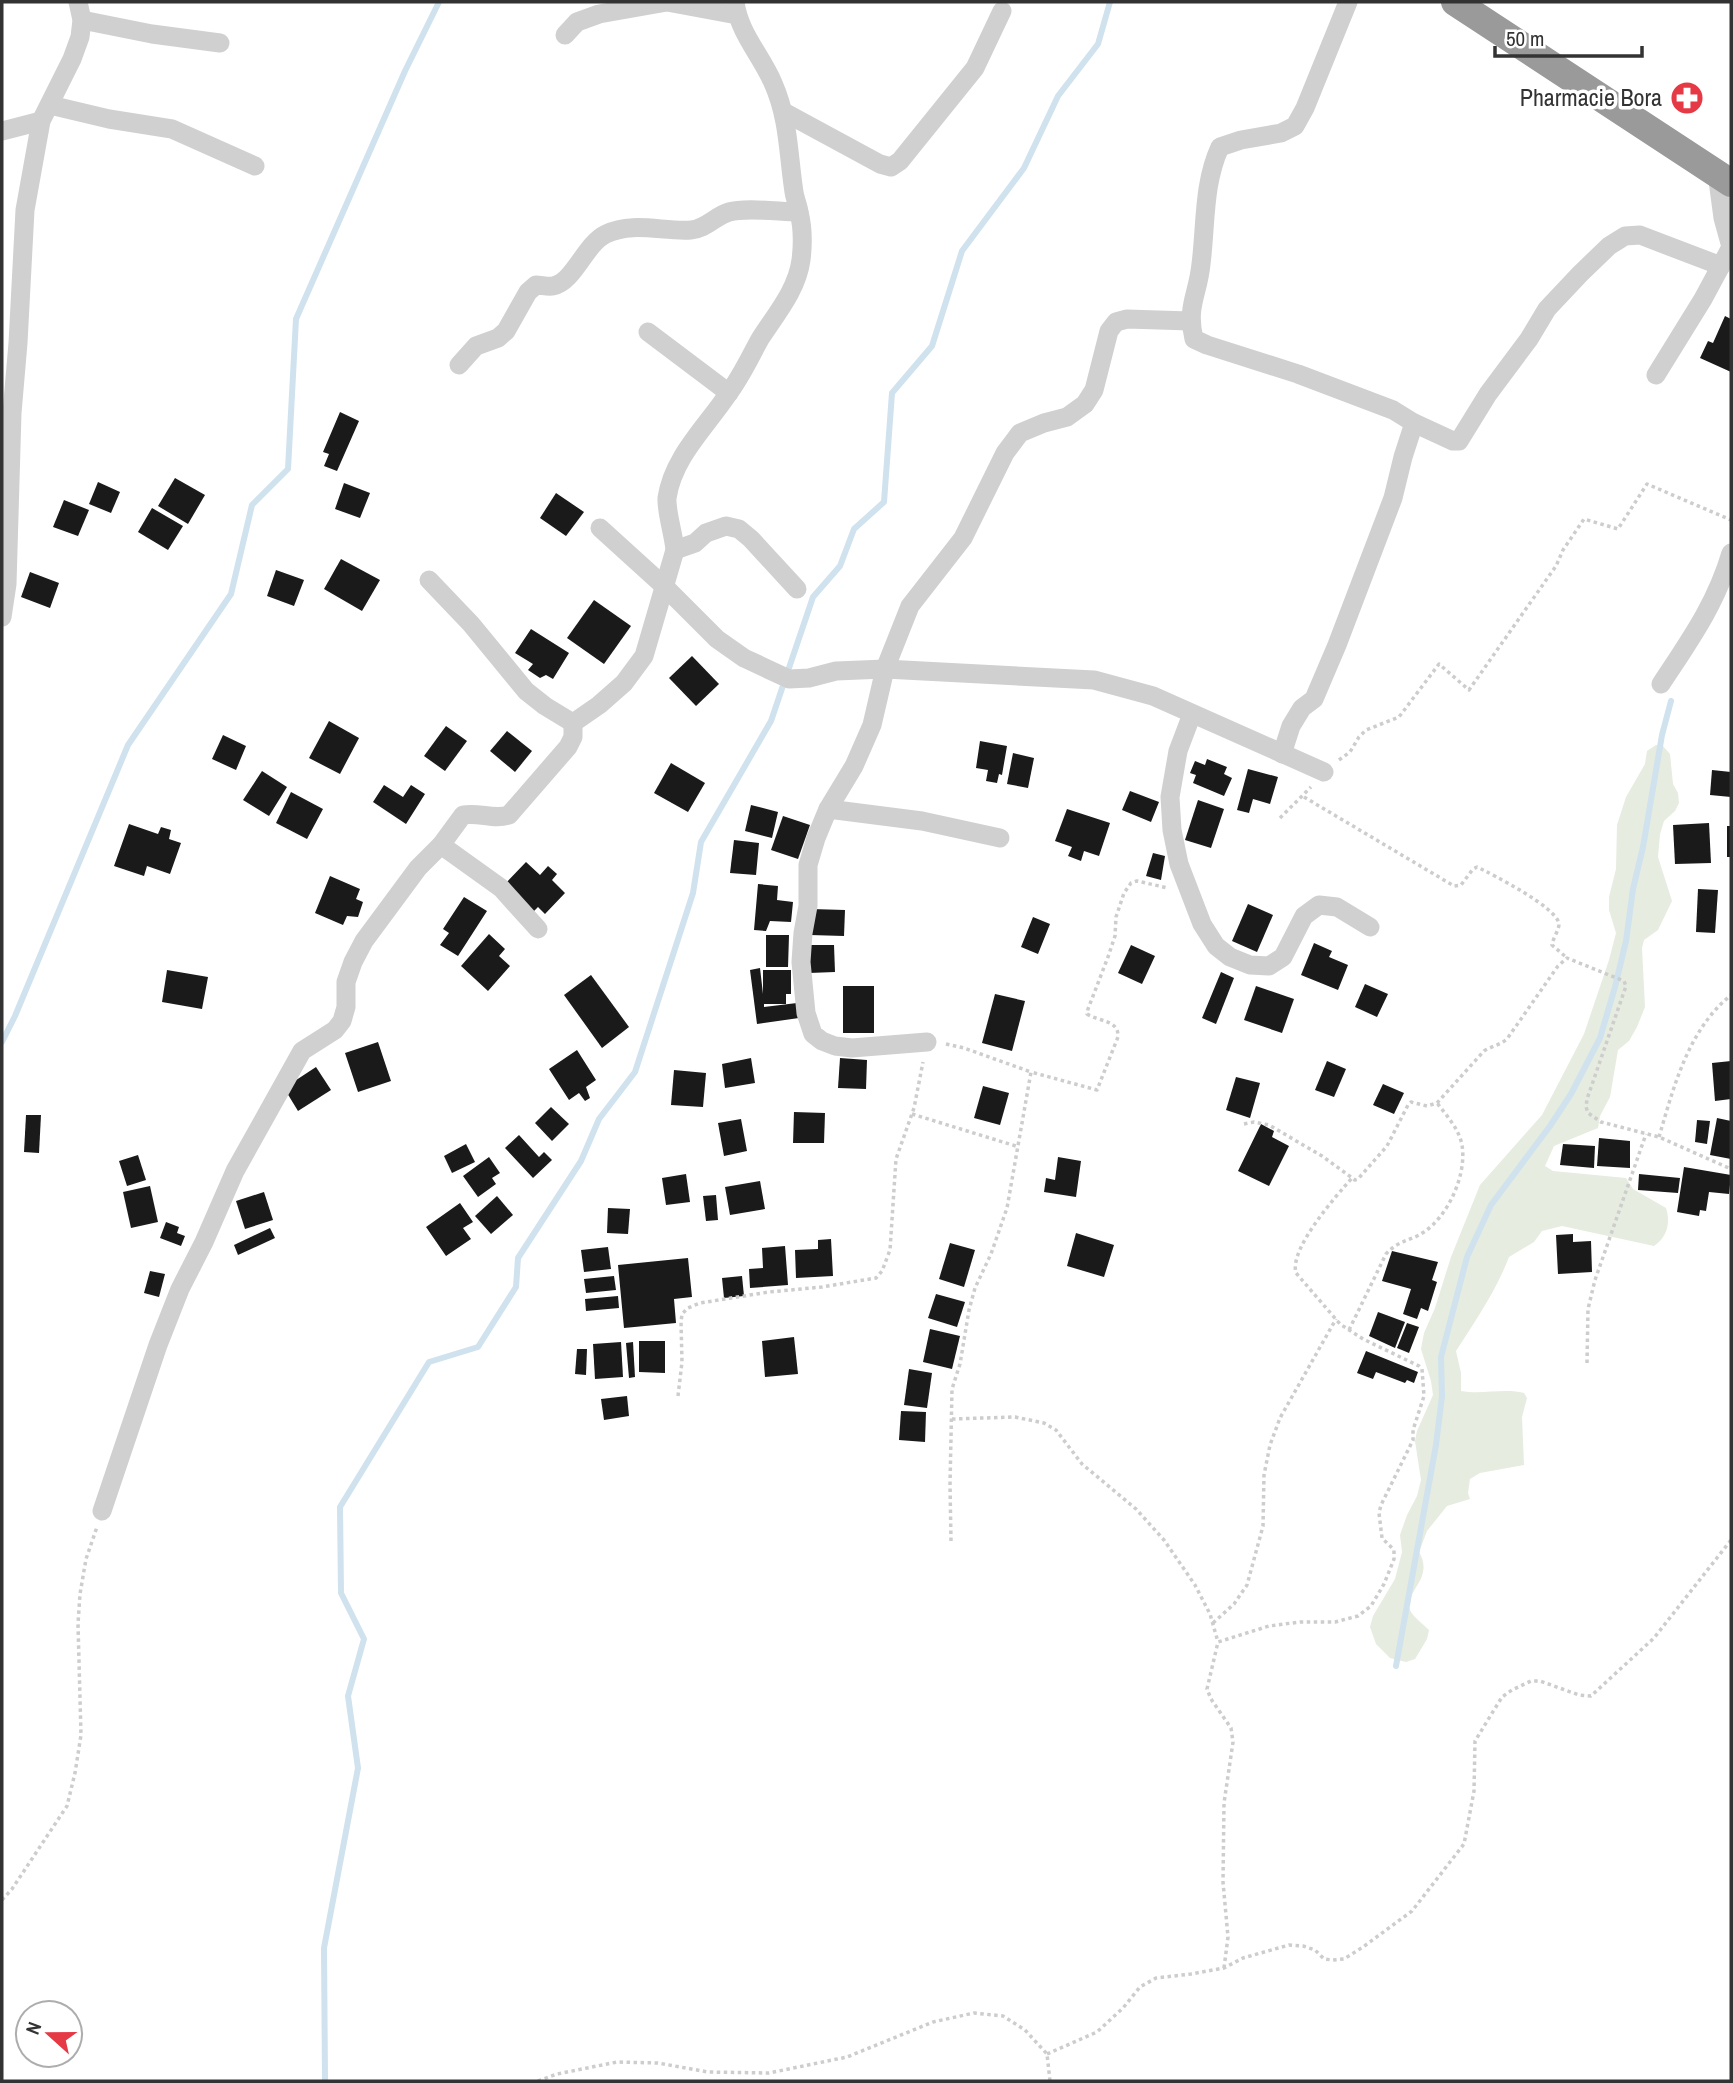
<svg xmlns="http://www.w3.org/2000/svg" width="1733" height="2083" font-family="'Archivo Narrow',sans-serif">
  <rect width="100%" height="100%" fill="#fff"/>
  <path fill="#e6ecdf" d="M1656,745H1662L1670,754L1673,784L1678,793L1679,803L1675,811L1664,821L1660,834L1658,857L1672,901L1658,930L1644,940L1642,948L1645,1007L1637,1027L1629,1041L1618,1050L1610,1097L1600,1116L1598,1128L1554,1146L1545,1166L1553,1171L1626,1178L1633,1189L1666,1208C1671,1223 1667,1237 1654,1246L1562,1226L1542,1231L1534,1242L1509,1257C1496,1291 1476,1320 1456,1351L1461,1373V1391C1482,1395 1504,1388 1524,1393L1527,1398L1522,1417L1524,1465L1480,1473L1470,1479L1468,1493L1470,1499L1447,1506L1427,1531L1419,1552C1435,1579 1403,1592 1410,1610C1413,1617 1424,1625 1429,1630L1427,1639L1415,1659L1406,1662L1390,1658L1376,1644L1370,1627L1373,1616L1395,1579L1402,1552L1400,1535L1407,1515L1417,1496L1421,1480L1415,1441L1417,1431L1433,1395L1431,1381L1421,1349L1424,1333L1435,1308L1451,1257L1480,1185L1542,1115L1584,1034L1609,960L1616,933L1609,910V897L1616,869L1617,825L1626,797L1645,764L1647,751Z"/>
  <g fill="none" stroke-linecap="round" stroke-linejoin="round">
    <g stroke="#cfe2ee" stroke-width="6">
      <path d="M2,1042L15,1016L128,745L231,594L252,505L288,469L296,319L405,71L439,2"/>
      <path d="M1396,1666L1436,1445L1442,1396L1441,1357L1467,1257L1491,1205L1550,1126L1571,1094L1600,1038L1615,987L1626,941L1633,889L1643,847L1662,735L1671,701"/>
      <path d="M325,2081L324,1948L358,1768L348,1696L364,1639L341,1593L340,1507L429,1362L478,1347L516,1287L518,1258L581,1161L599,1119L635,1072L693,893L701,842L771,721L813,597L840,566L854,529L884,502L892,393L932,346L962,251L1024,168L1058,96L1098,44L1110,2"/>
    </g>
  </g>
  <g fill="#1a1a1a">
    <path d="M1725,316L1731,319V372L1700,358L1708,341L1713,343Z"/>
    <path d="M340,412L359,421L337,471L324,466L329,454L323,452Z"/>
    <path d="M175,478L205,495L188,524L158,506Z"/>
    <path d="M98,482L120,492L111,513L89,504Z"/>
    <path d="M344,483L370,493L360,518L335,509Z"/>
    <path d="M556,493L584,512L566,536L540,518Z"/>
    <path d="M64,500L89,510L78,536L53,527Z"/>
    <path d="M152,508L183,526L168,550L138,532Z"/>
    <path d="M341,559L380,580L362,611L324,589Z"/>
    <path d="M276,570L304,580L294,606L267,596Z"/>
    <path d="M30,572L59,583L50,608L21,597Z"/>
    <path d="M594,600L631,626L604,664L567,638Z"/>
    <path d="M531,629L569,653L553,679L546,675L540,678L528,670L533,664L515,653Z"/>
    <path d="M692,656L719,684L696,706L669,678Z"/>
    <path d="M329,721L359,738L340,774L309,758Z"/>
    <path d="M446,726L467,741L445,771L424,756Z"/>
    <path d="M507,731L532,751L515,772L490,751Z"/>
    <path d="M223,735L246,746L236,770L212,759Z"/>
    <path d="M980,741L1007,746L1002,775L999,774L997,783L986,781L988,770L976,768Z"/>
    <path d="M1013,753L1034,758L1028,788L1007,784Z"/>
    <path d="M1207,759L1227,767L1224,774L1232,778L1224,796L1193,783L1196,775L1190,773L1195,761L1205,765Z"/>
    <path d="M671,763L705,783L688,812L654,793Z"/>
    <path d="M1248,769L1278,777L1270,804L1253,799L1249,813L1237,810Z"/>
    <path d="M1712,770L1731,772V797L1710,795Z"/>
    <path d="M262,771L287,787L269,816L243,800Z"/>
    <path d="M384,785L403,797L411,785L425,794L406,824L373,802Z"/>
    <path d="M1130,791L1159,802L1151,822L1122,810Z"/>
    <path d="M291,792L323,809L307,839L276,823Z"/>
    <path d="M1198,800L1224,809L1211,848L1185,840Z"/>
    <path d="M751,805L778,812L772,838L745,831Z"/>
    <path d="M1067,809L1110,823L1099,856L1084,851L1081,861L1068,856L1072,847L1055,841Z"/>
    <path d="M783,816L810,825L798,859L771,850Z"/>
    <path d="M1709,823L1711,863L1675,864L1673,825Z"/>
    <path d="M129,824L158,834L161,827L171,830L169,839L181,843L170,874L147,866L144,876L114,866Z"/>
    <rect x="1727" y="826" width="4" height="31"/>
    <path d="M734,840L759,843L756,875L730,873Z"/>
    <path d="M1153,853L1165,856L1161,880L1146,876Z"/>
    <path d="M526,862L540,875L548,866L557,874L552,880L565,893L545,914L538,907L532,913L503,886Z"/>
    <path d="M330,876L360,889L356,899L363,902L358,917L347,916L343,925L315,913Z"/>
    <path d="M758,884L778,886L777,900L793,902L791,922L770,921L766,931L754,930Z"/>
    <path d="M1698,889L1718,890L1715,933L1696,932Z"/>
    <path d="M464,897L487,911L458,956L440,945L449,933L443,929Z"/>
    <path d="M1248,904L1273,915L1257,952L1232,941Z"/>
    <path d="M811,909L845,910L844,936L810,935Z"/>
    <path d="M1033,917L1050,924L1038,954L1021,947Z"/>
    <path d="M489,934L505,949L499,956L510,966L488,991L461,966Z"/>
    <path d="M766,935H789L788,967H766Z"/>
    <path d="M1314,943L1332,951L1329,957L1348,965L1338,990L1301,975Z"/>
    <path d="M808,945H834L835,972L809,973Z"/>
    <path d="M1131,945L1155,956L1142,984L1118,973Z"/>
    <path d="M760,968L763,994V970H791V994H786V1004H764V1007L797,1003L799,1018L757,1024L750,970Z"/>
    <path d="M167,970L208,977L202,1009L162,1002Z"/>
    <path d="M1221,972L1234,978L1216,1024L1202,1018Z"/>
    <path d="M591,975L629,1027L602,1048L564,995Z"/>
    <path d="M1365,984L1388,994L1377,1017L1355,1007Z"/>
    <rect x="843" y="986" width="31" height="47"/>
    <path d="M1256,986L1294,999L1282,1033L1244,1020Z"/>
    <path d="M995,994L1025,1001L1012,1051L982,1043Z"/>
    <path d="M378,1042L391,1081L358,1092L345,1053Z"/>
    <path d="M577,1050L596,1080L586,1087L590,1098L585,1101L579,1093L569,1100L549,1069Z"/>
    <path d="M751,1058L755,1083L725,1088L722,1064Z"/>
    <path d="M840,1058L867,1060L866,1089L838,1088Z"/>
    <path d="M1327,1061L1346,1069L1334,1097L1315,1090Z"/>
    <path d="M1731,1061V1099L1715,1101L1712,1063Z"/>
    <path d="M316,1067L331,1090L298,1111L284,1088Z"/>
    <path d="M674,1070L706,1073L703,1107L671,1105Z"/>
    <path d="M1236,1077L1260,1083L1250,1118L1226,1110Z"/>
    <path d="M1383,1084L1404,1093L1394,1114L1373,1105Z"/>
    <path d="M983,1086L1009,1093L1000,1125L974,1118Z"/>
    <path d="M551,1107L569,1124L552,1141L535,1123Z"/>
    <path d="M794,1112L825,1113L824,1143H793Z"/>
    <path d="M26,1115H41L39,1153L24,1152Z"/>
    <path d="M1717,1118L1731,1121V1159L1710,1155Z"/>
    <path d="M741,1119L747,1151L724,1156L718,1123Z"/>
    <path d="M1697,1120L1710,1121L1707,1144L1695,1142Z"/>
    <path d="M1261,1124L1274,1131L1272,1137L1289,1146L1269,1186L1238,1171Z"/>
    <path d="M519,1135L539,1157L544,1152L552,1160L533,1178L505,1148Z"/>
    <path d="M1599,1138L1630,1141V1168L1597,1166Z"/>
    <path d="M466,1144L475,1162L452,1173L444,1156Z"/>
    <path d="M1563,1144L1595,1146L1594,1168L1560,1165Z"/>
    <path d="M138,1155L146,1180L127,1186L119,1161Z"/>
    <path d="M489,1157L500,1173L492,1178L496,1184L478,1197L463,1176Z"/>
    <path d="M1058,1157L1081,1161L1076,1197L1044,1192L1046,1178L1055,1180Z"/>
    <path d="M1684,1167L1731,1175L1729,1194L1709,1192L1706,1211L1700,1210L1699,1216L1677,1212Z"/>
    <path d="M686,1174L690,1202L666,1205L662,1178Z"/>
    <path d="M1639,1174L1680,1178L1678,1193L1638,1190Z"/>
    <path d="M760,1181L765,1209L730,1215L725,1187Z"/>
    <path d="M150,1186L158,1222L131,1228L123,1192Z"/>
    <path d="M264,1192L273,1220L245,1229L236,1201Z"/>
    <path d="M716,1195L718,1220L706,1221L703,1196Z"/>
    <path d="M497,1196L513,1215L491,1234L475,1216Z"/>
    <path d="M460,1203L473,1222L463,1228L471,1239L446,1256L426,1227Z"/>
    <path d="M608,1208L630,1209L628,1234L607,1233Z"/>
    <path d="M166,1222L179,1227L177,1233L185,1236L181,1246L160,1238Z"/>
    <path d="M270,1228L275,1238L238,1255L234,1245Z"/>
    <path d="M1076,1233L1114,1245L1104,1277L1067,1266Z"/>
    <path d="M1573,1234V1242L1591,1241L1592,1272L1558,1274L1556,1235Z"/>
    <path d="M831,1239L833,1276L796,1278L795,1250L818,1249V1240Z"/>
    <path d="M950,1243L975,1250L964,1287L939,1279Z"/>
    <path d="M785,1246L788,1285L750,1288L749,1269L763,1268L762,1248Z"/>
    <path d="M608,1247L611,1269L584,1272L581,1250Z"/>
    <path d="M1392,1251L1438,1262L1432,1280L1437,1282L1428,1311L1421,1308L1417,1319L1403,1314L1411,1289L1382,1281Z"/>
    <path d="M688,1258L692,1297L674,1299L676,1323L624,1328L618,1265Z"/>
    <path d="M150,1271L165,1274L159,1297L144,1293Z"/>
    <path d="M614,1276L616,1290L586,1293L584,1279Z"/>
    <path d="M742,1276L744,1296L724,1298L722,1278Z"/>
    <path d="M936,1294L965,1302L957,1327L928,1318Z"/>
    <path d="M618,1296L619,1308L586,1311L585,1299Z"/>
    <path d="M1378,1312L1405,1322L1395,1348L1369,1336Z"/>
    <path d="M1407,1323L1419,1327L1409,1353L1397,1348Z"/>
    <path d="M930,1329L960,1336L952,1369L923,1362Z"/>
    <path d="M794,1337L798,1374L765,1377L762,1341Z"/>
    <path d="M639,1341H665V1373L639,1372Z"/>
    <path d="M621,1342L623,1377L595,1379L593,1344Z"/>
    <path d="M633,1342L635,1377L629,1378L626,1343Z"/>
    <path d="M577,1349H587L586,1375L575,1374Z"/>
    <path d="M1366,1351L1418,1372L1414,1383L1407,1380L1405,1383L1376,1372L1373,1379L1357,1373Z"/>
    <path d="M909,1369L932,1373L927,1408L904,1405Z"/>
    <path d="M627,1396L629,1416L604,1420L601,1399Z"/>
    <path d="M901,1411L926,1412L925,1442L899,1440Z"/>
  </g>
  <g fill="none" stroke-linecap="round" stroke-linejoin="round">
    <g stroke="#cdcdcd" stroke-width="3.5" stroke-dasharray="3.5 3.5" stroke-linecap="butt">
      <path d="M1339,760L1350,752L1359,737L1366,730L1399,717L1439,664L1469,690L1556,566L1563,550L1584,519L1618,529L1647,484L1731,520"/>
      <path d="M1304,797L1454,886L1461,885L1473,869L1477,867C1492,874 1558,908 1559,924C1559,930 1553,938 1552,945L1567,958"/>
      <path d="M1280,818L1311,787"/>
      <path d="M946,1044L964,1048L1031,1072"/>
      <path d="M912,1114L1019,1147"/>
      <path d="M1244,1124L1254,1122L1269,1125L1322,1156L1355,1180L1358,1179L1387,1146L1408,1105L1411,1102L1427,1106L1437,1103L1484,1051C1492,1046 1500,1045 1507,1039L1558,966L1567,958L1624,981L1626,986L1587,1099L1586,1107L1588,1113L1601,1122L1659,1137L1731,1169"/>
      <path d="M1659,1137C1674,1086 1688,1030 1731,995"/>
      <path d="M1349,1330L1386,1254C1400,1239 1409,1242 1424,1232C1448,1216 1467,1175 1462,1145C1459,1129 1447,1116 1437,1103"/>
      <path d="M1587,1363L1588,1309L1595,1280L1646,1134"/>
      <path d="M678,1396L682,1362L681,1322L682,1314L688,1308L700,1303L769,1292L822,1287L876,1278L882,1271L890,1250L896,1159L914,1108L923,1062"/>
      <path d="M952,1419L1015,1417L1044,1423L1056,1430L1082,1464L1136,1509L1164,1540L1195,1585L1210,1614L1218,1642"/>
      <path d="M951,1541L950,1485L952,1389L960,1364L969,1310L975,1288L991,1254L1007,1208L1031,1072L1097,1090L1118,1037C1119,1020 1100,1022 1087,1014L1088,1009L1108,957L1115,936L1116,917L1124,893L1131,883L1137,881L1168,888"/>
      <path d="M1213,1623L1234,1604L1247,1585L1263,1526L1264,1475L1270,1445L1280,1418L1336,1319"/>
      <path d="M2,1900L12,1889L67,1806L75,1773L81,1735L78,1624L80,1594L86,1559L97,1527"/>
      <path d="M1224,1968L1228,1937L1223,1882L1224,1803L1233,1742L1231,1728L1211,1699L1207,1689L1218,1642L1269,1626L1300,1622H1335L1358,1616L1371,1606L1384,1584L1394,1559V1550L1382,1538L1379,1513L1381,1505L1413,1440V1430L1424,1396L1422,1369L1419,1366L1363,1339L1340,1324L1296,1273C1289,1249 1336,1196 1352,1178"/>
      <path d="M1047,2054L1097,2032L1123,2008L1140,1987L1156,1978L1191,1974L1224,1968L1243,1958L1289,1945L1303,1946L1315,1950L1324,1959L1333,1960L1344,1959L1363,1947L1412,1911L1464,1844L1474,1791L1475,1741L1502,1697L1512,1690L1531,1681H1540L1579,1695L1591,1696L1654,1638L1731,1540"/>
      <path d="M538,2081L557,2074L617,2062L658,2063L708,2072L769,2073L847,2057L933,2022L974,2013L1003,2016L1025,2030L1047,2054L1050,2081"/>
    </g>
    <g stroke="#d0d0d0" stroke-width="19">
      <path d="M1348,2L1305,108L1295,126L1281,133L1241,140L1220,147C1203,184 1206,225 1201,264C1198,295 1186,306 1194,339L1207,345L1298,374L1393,410L1414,423L1453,441H1459L1488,394L1529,339L1547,309L1580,274L1609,246L1625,236L1640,235L1721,266"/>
      <path d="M82,20L152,34L220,43"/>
      <path d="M565,35L577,22L599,14L667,2L737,15"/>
      <path d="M50,105L109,119L172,129L255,166"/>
      <path d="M784,112L880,164L891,167L900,161L975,68L1002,11"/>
      <path d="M2,131L41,121"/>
      <path d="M648,332L729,393"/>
      <path d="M459,365L476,346L498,338L506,331L528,292L536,285C541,285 548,287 553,286C574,282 585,244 606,234C633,221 663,232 691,230C706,229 715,216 729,212C746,207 781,212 799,212"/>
      <path d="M1656,375L1703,299L1731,247L1723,218L1717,173"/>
      <path d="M600,528L665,587L717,639L744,658L789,679L809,678L836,671L885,669L1094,680L1153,696L1324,772"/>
      <path d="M675,550L695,543L706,533L726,526L739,529L751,539L797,589"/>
      <path d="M429,580L471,624L526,691L545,706L573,723"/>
      <path d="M2,617L7,584L12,413L18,343L25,210L41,121L72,59L80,37L82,20L78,2"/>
      <path d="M1661,684C1690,640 1716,604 1731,553"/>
      <path d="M1192,714L1178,751L1170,797L1172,830L1179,864L1202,924L1216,946L1230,957L1250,965L1269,966L1283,957L1304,916L1319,905L1337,907L1370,927"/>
      <path d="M1282,754L1291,726L1302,708L1314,699L1337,645L1393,498L1403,457L1414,423"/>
      <path d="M828,809L922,821L1000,838"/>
      <path d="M441,845L501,888L538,929"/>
      <path d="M927,1042L852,1048L835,1046L822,1041L813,1034L806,1013L801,962L803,933L808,906V865L816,838L828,809L854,766L872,725L885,669L910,606L963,538L1005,453L1020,433L1044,423L1067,417L1085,404L1094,390L1109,331L1116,322L1127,319L1190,321"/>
      <path d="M102,1511L158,1345L180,1289L204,1242L235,1171L302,1051L335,1030L342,1021L346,1007V982L353,962L364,941L418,868L441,845L463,815C479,812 494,820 509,815L568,747L573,737V723L599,705L624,683L644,656L675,550C674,536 666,511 667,498C673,457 706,427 728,394C741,377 750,357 760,339C776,314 797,290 801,260C803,244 803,228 799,212C798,205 795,199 794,192C788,153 789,119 773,83C761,55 739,33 735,2"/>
    </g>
    <path stroke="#9a9a9a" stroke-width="28" d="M1455,2L1731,183"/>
  </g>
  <defs>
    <symbol id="pharmacy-disc" viewBox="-11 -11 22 22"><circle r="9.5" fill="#e63946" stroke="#fff"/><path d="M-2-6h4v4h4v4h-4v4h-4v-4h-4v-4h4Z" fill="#fff"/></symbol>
  </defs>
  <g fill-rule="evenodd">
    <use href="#pharmacy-disc" x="1668" y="79" width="38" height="38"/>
  </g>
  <g text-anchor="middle" stroke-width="7" stroke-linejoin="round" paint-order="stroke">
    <g font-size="24" fill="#333" stroke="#fff" text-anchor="end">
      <text x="1662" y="106">Pharmacie Bora</text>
    </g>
  </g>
  <rect width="1733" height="2083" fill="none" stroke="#333333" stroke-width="7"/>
  <g transform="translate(49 2034) rotate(291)"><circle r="33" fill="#ffffff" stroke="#adadad" stroke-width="2"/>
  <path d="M0-5L12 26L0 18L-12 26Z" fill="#e63946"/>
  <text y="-10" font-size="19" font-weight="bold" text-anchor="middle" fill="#333333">N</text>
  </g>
  <path d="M1495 46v10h147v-10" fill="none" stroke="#333333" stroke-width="3.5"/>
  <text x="1506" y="46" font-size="21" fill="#333333" stroke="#ffffff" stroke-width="5" paint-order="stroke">50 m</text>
</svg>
